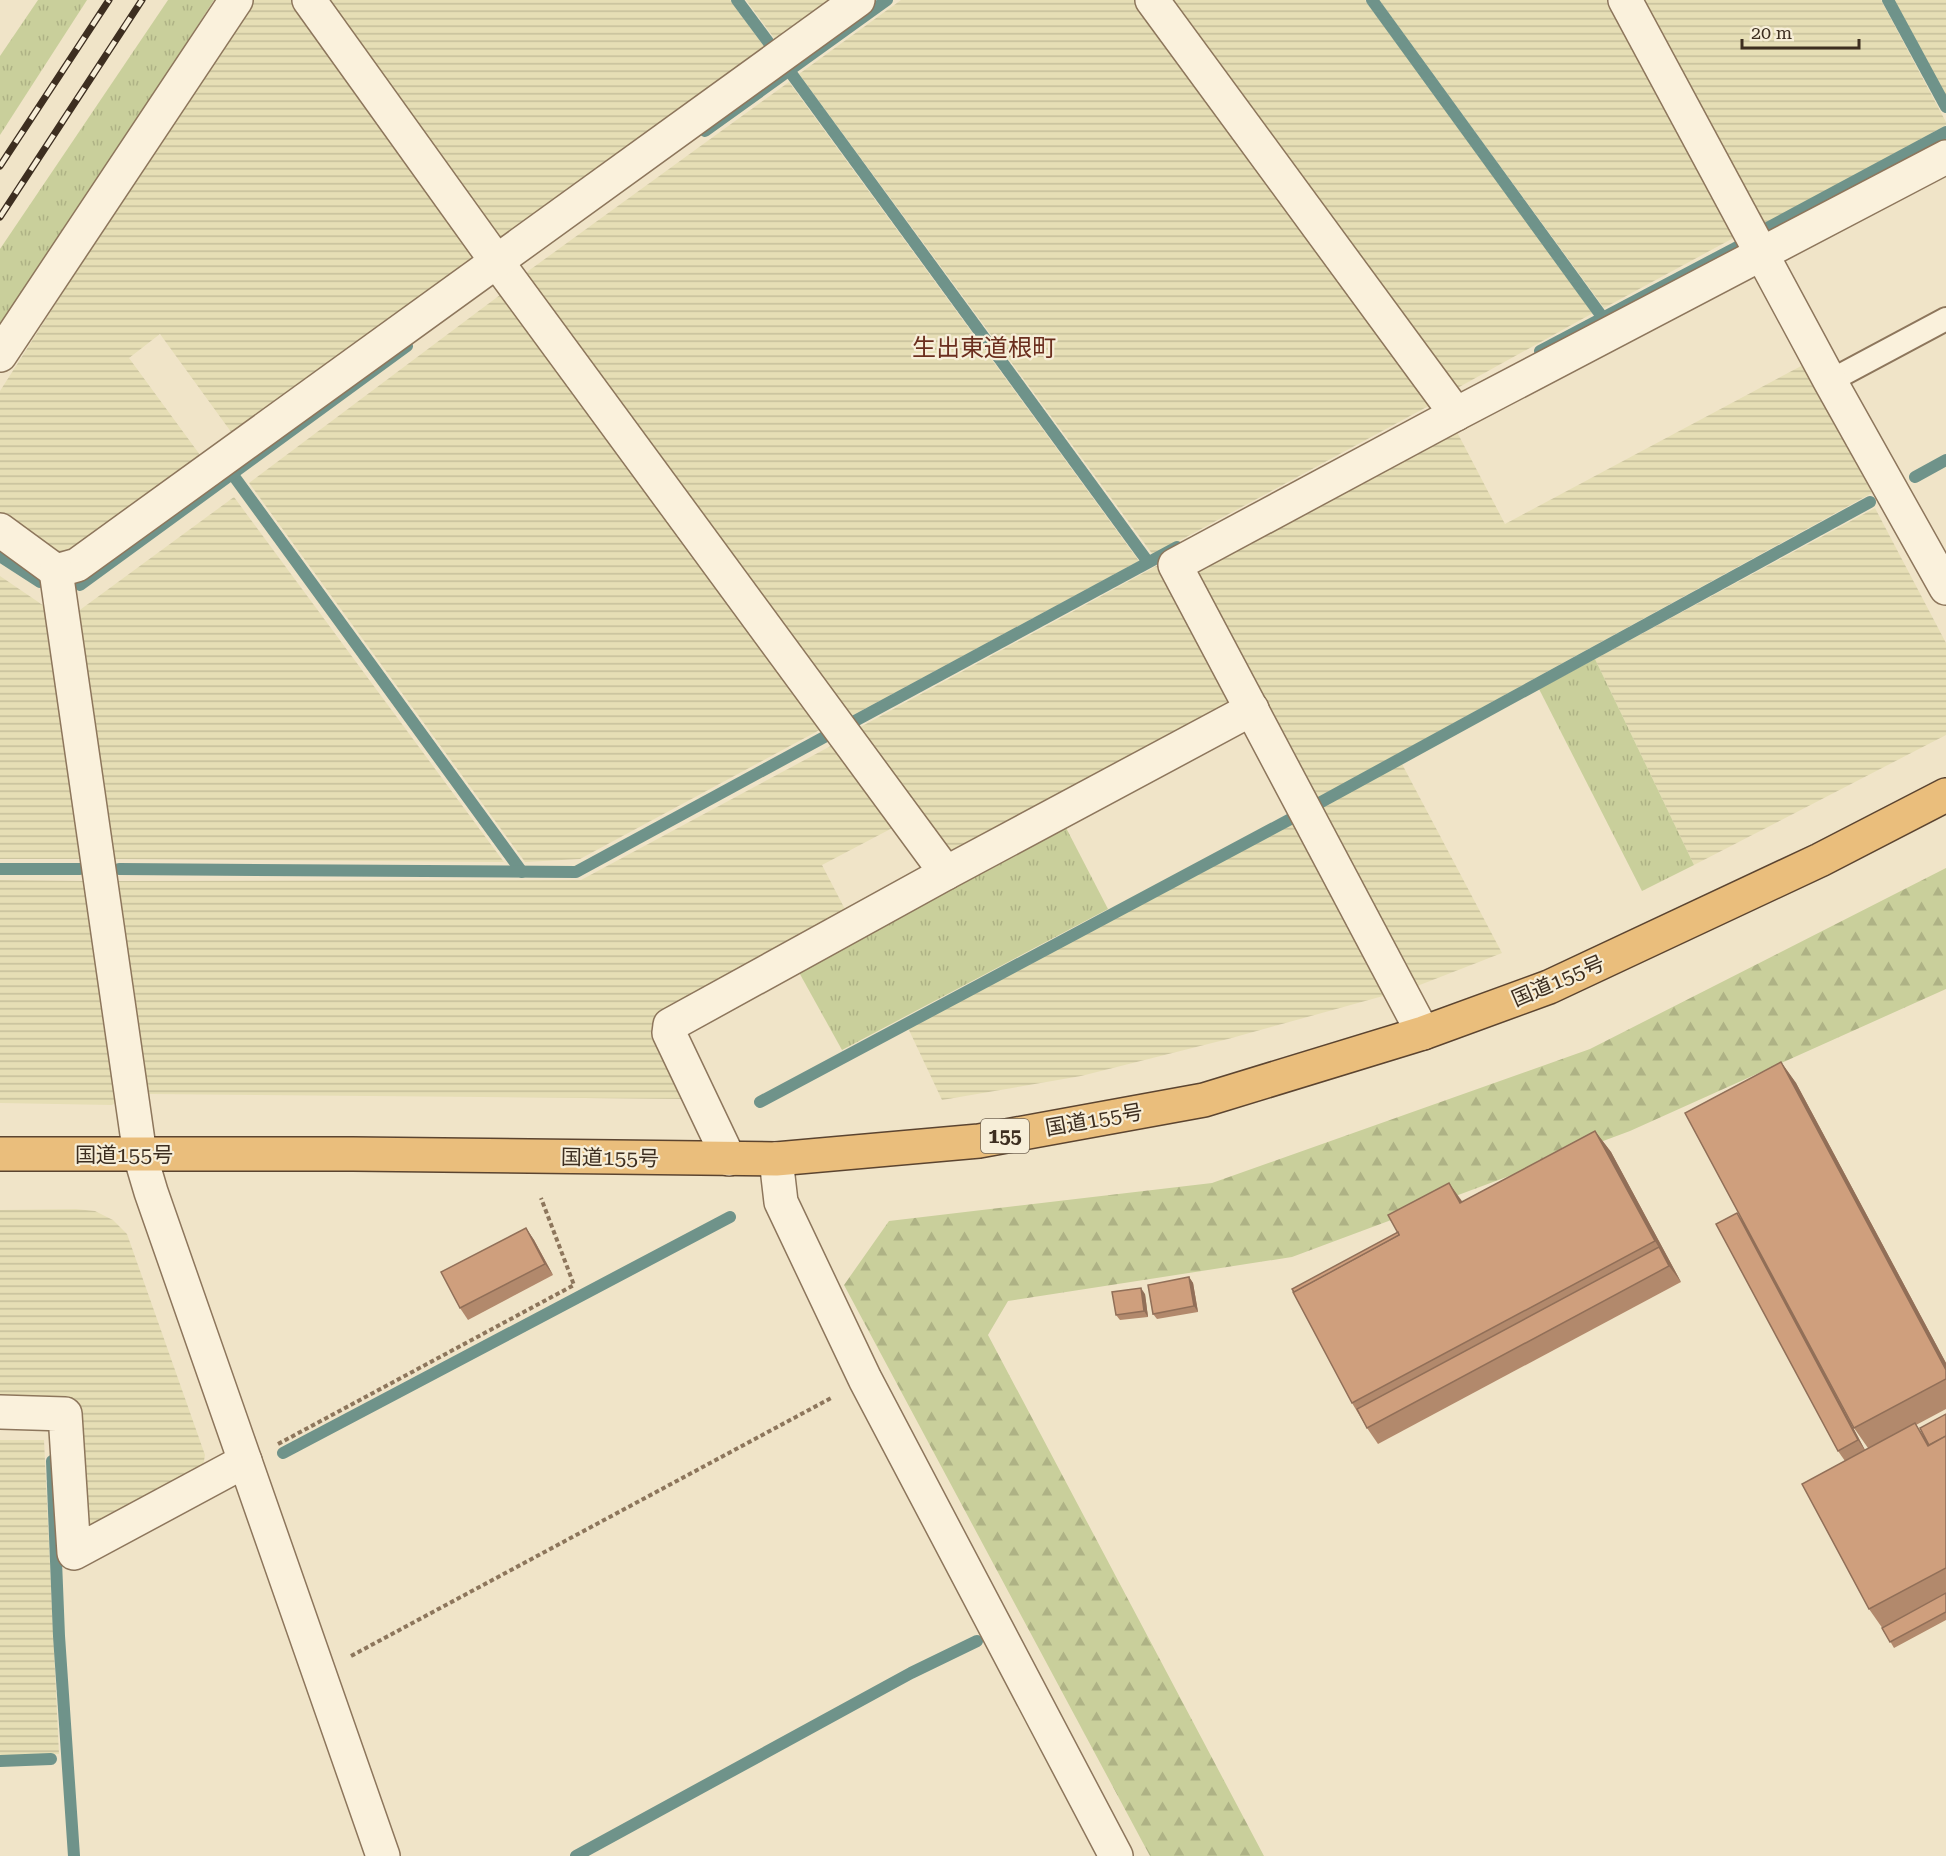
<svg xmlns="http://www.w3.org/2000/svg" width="1946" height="1856" font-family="'Roboto Serif','Noto Sans JP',serif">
  <defs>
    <pattern id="farmland-rules" width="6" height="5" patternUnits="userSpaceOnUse" patternTransform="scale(1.5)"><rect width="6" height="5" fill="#e6deb5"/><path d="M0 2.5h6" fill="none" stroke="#c6bf9b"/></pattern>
    <pattern id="grass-tufts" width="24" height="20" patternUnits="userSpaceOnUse" patternTransform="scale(1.5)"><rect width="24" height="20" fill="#c9cf9b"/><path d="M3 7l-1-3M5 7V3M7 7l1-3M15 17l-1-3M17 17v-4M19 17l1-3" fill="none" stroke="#aeb285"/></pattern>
    <pattern id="forest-firs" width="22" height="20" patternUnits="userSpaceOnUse" patternTransform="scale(1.5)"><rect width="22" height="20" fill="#c9cf9b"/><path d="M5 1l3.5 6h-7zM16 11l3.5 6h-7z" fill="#aeb285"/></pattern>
  </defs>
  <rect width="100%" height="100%" fill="#f0e4c8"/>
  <g fill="url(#farmland-rules)">
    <path d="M249,0H297L476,258L234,436L160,334L129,358L203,459L78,552H58L0,512V391Z"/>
    <path d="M317,0H730L767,50L503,238H490Z"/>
    <path d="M746,0H836L777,42Z"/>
    <path d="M901,0H1140L1434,403L1153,555L799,74Z"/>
    <path d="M1165,0H1365L1593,313L1452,391Z"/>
    <path d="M1379,0H1611L1739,235L1604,308Z"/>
    <path d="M1635,0H1881L1946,122V125L1759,228Z"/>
    <path d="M1893,0H1946V97Z"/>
    <path d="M789,82L1139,561L844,720L520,277Z"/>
    <path d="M504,292L827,726L580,859L525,862L249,483Z"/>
    <path d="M1803,365L1872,493L1310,802L1187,574L1457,432L1505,524Z"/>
    <path d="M234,497L504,862L112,859L73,615Z"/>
    <path d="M1875,508L1946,643V735L1694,865L1595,659Z"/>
    <path d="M1162,563L1233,708L954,859L853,731Z"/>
    <path d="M0,576L50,610L86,859H0Z"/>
    <path d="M840,741L900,824L822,865L849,917L657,1019L685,1099L148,1094L114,881L581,880Z"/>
    <path d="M1402,764L1502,953L1412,988L1316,810Z"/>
    <path d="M1302,819L1394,993L1228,1039L1081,1076L942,1100L908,1028Z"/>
    <path d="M0,880L88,881L121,1099L112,1105L0,1103Z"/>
    <path d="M76,1209L95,1211L113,1220L127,1234L205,1455L202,1472L92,1530L83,1518L74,1405L0,1404V1210Z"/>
    <path d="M0,1440H44L59,1754L0,1756Z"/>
  </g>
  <g fill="url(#grass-tufts)">
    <path d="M38,0H87L0,135V56Z"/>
    <path d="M168,0H214L0,334V249Z"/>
    <path d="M1595,659L1694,865L1642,891L1539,689Z"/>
    <path d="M1063,822L1108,909L842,1050L796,967Z"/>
  </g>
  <path fill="url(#forest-firs)" d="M1946,868V989L1630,1131L1292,1257L1008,1301L988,1335L1264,1856H1150L844,1285L889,1221L1212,1183L1590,1049Z"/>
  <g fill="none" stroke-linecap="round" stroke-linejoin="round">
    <g stroke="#6f938a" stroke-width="12">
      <path d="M737,0L769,43"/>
      <path d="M1372,0L1603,318"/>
      <path d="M1888,0L1946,107"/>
      <path d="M785,65L1148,562"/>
      <path d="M705,131L887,0"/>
      <path d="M1760,232L1946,132"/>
      <path d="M1540,351L1741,245"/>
      <path d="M233,475L522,872"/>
      <path d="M1915,477L1946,460"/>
      <path d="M0,556L40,582"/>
      <path d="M80,585L407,346"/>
      <path d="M853,722L1177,547"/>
      <path d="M1312,807L1870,502"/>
      <path d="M0,869H80"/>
      <path d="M119,869L576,872L828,735"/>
      <path d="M760,1102L1298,815"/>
      <path d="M283,1453L730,1217"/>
      <path d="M52,1461L59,1636L74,1856"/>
      <path d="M0,1761L51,1759"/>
      <path d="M576,1856L911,1673L977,1641"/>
    </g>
    <defs>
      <path id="service" d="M1830,381L1946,319"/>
      <g id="minor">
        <path d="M309,0L497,262L946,873"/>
        <path d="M1152,0L1456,414"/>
        <path d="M1625,0L1830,381L1946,588"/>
        <path d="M0,355L236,0"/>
        <path d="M0,530L56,571L77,565L858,0"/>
        <path d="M56,571L140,1155"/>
        <path d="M1423,1033L1175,565L1456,414L1946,157"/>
        <path d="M729,1159L669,1033L670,1025L946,873L1252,709"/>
        <path d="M776,1159L781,1202L865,1379L1116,1856"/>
        <path d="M0,1412L65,1414L74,1553L245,1461"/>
      </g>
      <path id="tertiary" d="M140,1155L151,1192L383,1856"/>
      <path id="trunk" d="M0,1154H353L776,1159L979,1141L1204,1100L1423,1033L1549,987L1820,860L1946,795"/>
    </defs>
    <use href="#service" stroke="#8d765c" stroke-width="26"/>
    <use href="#minor" stroke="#8d765c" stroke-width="36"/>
    <use href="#tertiary" stroke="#8d765c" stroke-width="36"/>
    <use href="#trunk" stroke="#5b4430" stroke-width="36"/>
    <g stroke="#8d765c" stroke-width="4" stroke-dasharray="4.5 3" stroke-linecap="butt">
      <path d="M278,1444L574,1285L541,1198"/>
      <path d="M351,1656L833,1397"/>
    </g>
    <use href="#service" stroke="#faf1dc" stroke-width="22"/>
    <use href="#minor" stroke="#faf1dc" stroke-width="33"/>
    <use href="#tertiary" stroke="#faf1dc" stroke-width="33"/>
    <use href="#trunk" stroke="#eabe7c" stroke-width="33"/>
    <defs>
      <g id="rail">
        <path d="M0,166L109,0"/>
        <path d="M0,217L142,0"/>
      </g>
    </defs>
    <use href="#rail" stroke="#3d2e20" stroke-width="7"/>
    <use href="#rail" stroke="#f7eed8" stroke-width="4.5" stroke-dasharray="14" stroke-linecap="butt"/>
  </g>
  <g fill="#b2896c">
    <path d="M1781,1062L1796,1083L1946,1363V1409L1916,1425L1925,1438L1946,1414V1620L1894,1648L1883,1629L1869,1609L1845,1461L1838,1451L1745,1224L1865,1450L1868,1448L1854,1428Z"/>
    <path d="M1595,1131L1611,1152L1681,1282L1378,1444L1367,1428L1352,1403L1462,1202Z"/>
    <path d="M526,1228L534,1240L553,1275L468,1320L460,1308Z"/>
    <path d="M1189,1277L1193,1283L1198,1312L1157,1319L1153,1314Z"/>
    <path d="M1145,1294L1148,1317L1120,1320L1116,1315Z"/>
  </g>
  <g fill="#916f58">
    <path d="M1781,1062L1796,1083L1946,1363V1370Z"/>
    <path d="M1595,1131L1611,1152L1681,1282L1669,1266L1661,1251L1655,1241Z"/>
    <path d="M1449,1183L1464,1204L1460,1203Z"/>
    <path d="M1737,1213L1745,1224L1866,1452L1858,1440Z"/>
    <path d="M526,1228L534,1240L553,1275L545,1264Z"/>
    <path d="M1189,1277L1193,1283L1198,1312L1194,1306Z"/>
    <path d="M1141,1288L1145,1294L1148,1317L1144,1311Z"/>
    <path d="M1915,1423L1930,1445L1928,1446Z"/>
  </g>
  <g fill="#cf9f7d" stroke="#916f58" stroke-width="1.5">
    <path d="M1781,1062L1946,1370V1379L1854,1428L1685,1113Z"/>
    <path d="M1595,1131L1655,1241L1352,1403L1293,1292L1399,1235L1388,1215L1449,1183L1460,1203Z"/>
    <path d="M1737,1213L1858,1440L1838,1451L1716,1224Z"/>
    <path d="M526,1228L545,1264L460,1308L441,1272Z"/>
    <path d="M1398,1232L1399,1235L1294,1292L1292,1289Z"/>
    <path d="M1659,1247L1669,1266L1367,1428L1357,1409Z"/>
    <path d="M1189,1277L1194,1306L1153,1314L1148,1285Z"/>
    <path d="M1141,1288L1144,1311L1116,1315L1112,1292Z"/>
    <path d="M1946,1414V1436L1929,1445L1920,1428Z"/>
    <path d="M1915,1423L1928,1446L1946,1436V1568L1869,1609L1802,1484Z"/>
    <path d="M1946,1593V1612L1890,1642L1882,1628Z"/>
  </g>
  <g text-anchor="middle" stroke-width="4.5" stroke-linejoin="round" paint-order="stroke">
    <rect fill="#f7eed8" stroke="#756857" stroke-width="1.5" x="981" y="1119" width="48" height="34" rx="4.5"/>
    <g font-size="20" font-weight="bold" fill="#3d2e20">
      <text x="1005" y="1143">155</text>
    </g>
    <g font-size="21" fill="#3d2e20" stroke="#f7eed8">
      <text transform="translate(1558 981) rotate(-23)" y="7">国道155号</text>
      <text transform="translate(1094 1120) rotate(-10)" y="7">国道155号</text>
      <text x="124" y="1162">国道155号</text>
      <text transform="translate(610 1158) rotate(1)" y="7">国道155号</text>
    </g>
    <g font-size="24" fill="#6b2e1e" stroke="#f7eed8">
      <text x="984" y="356">生出東道根町</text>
    </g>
  </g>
  <path d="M1742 39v9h117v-9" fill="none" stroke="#3d2e20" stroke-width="3"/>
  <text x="1751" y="39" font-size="18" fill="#3d2e20" stroke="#f7eed8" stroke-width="4.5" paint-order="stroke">20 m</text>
</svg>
